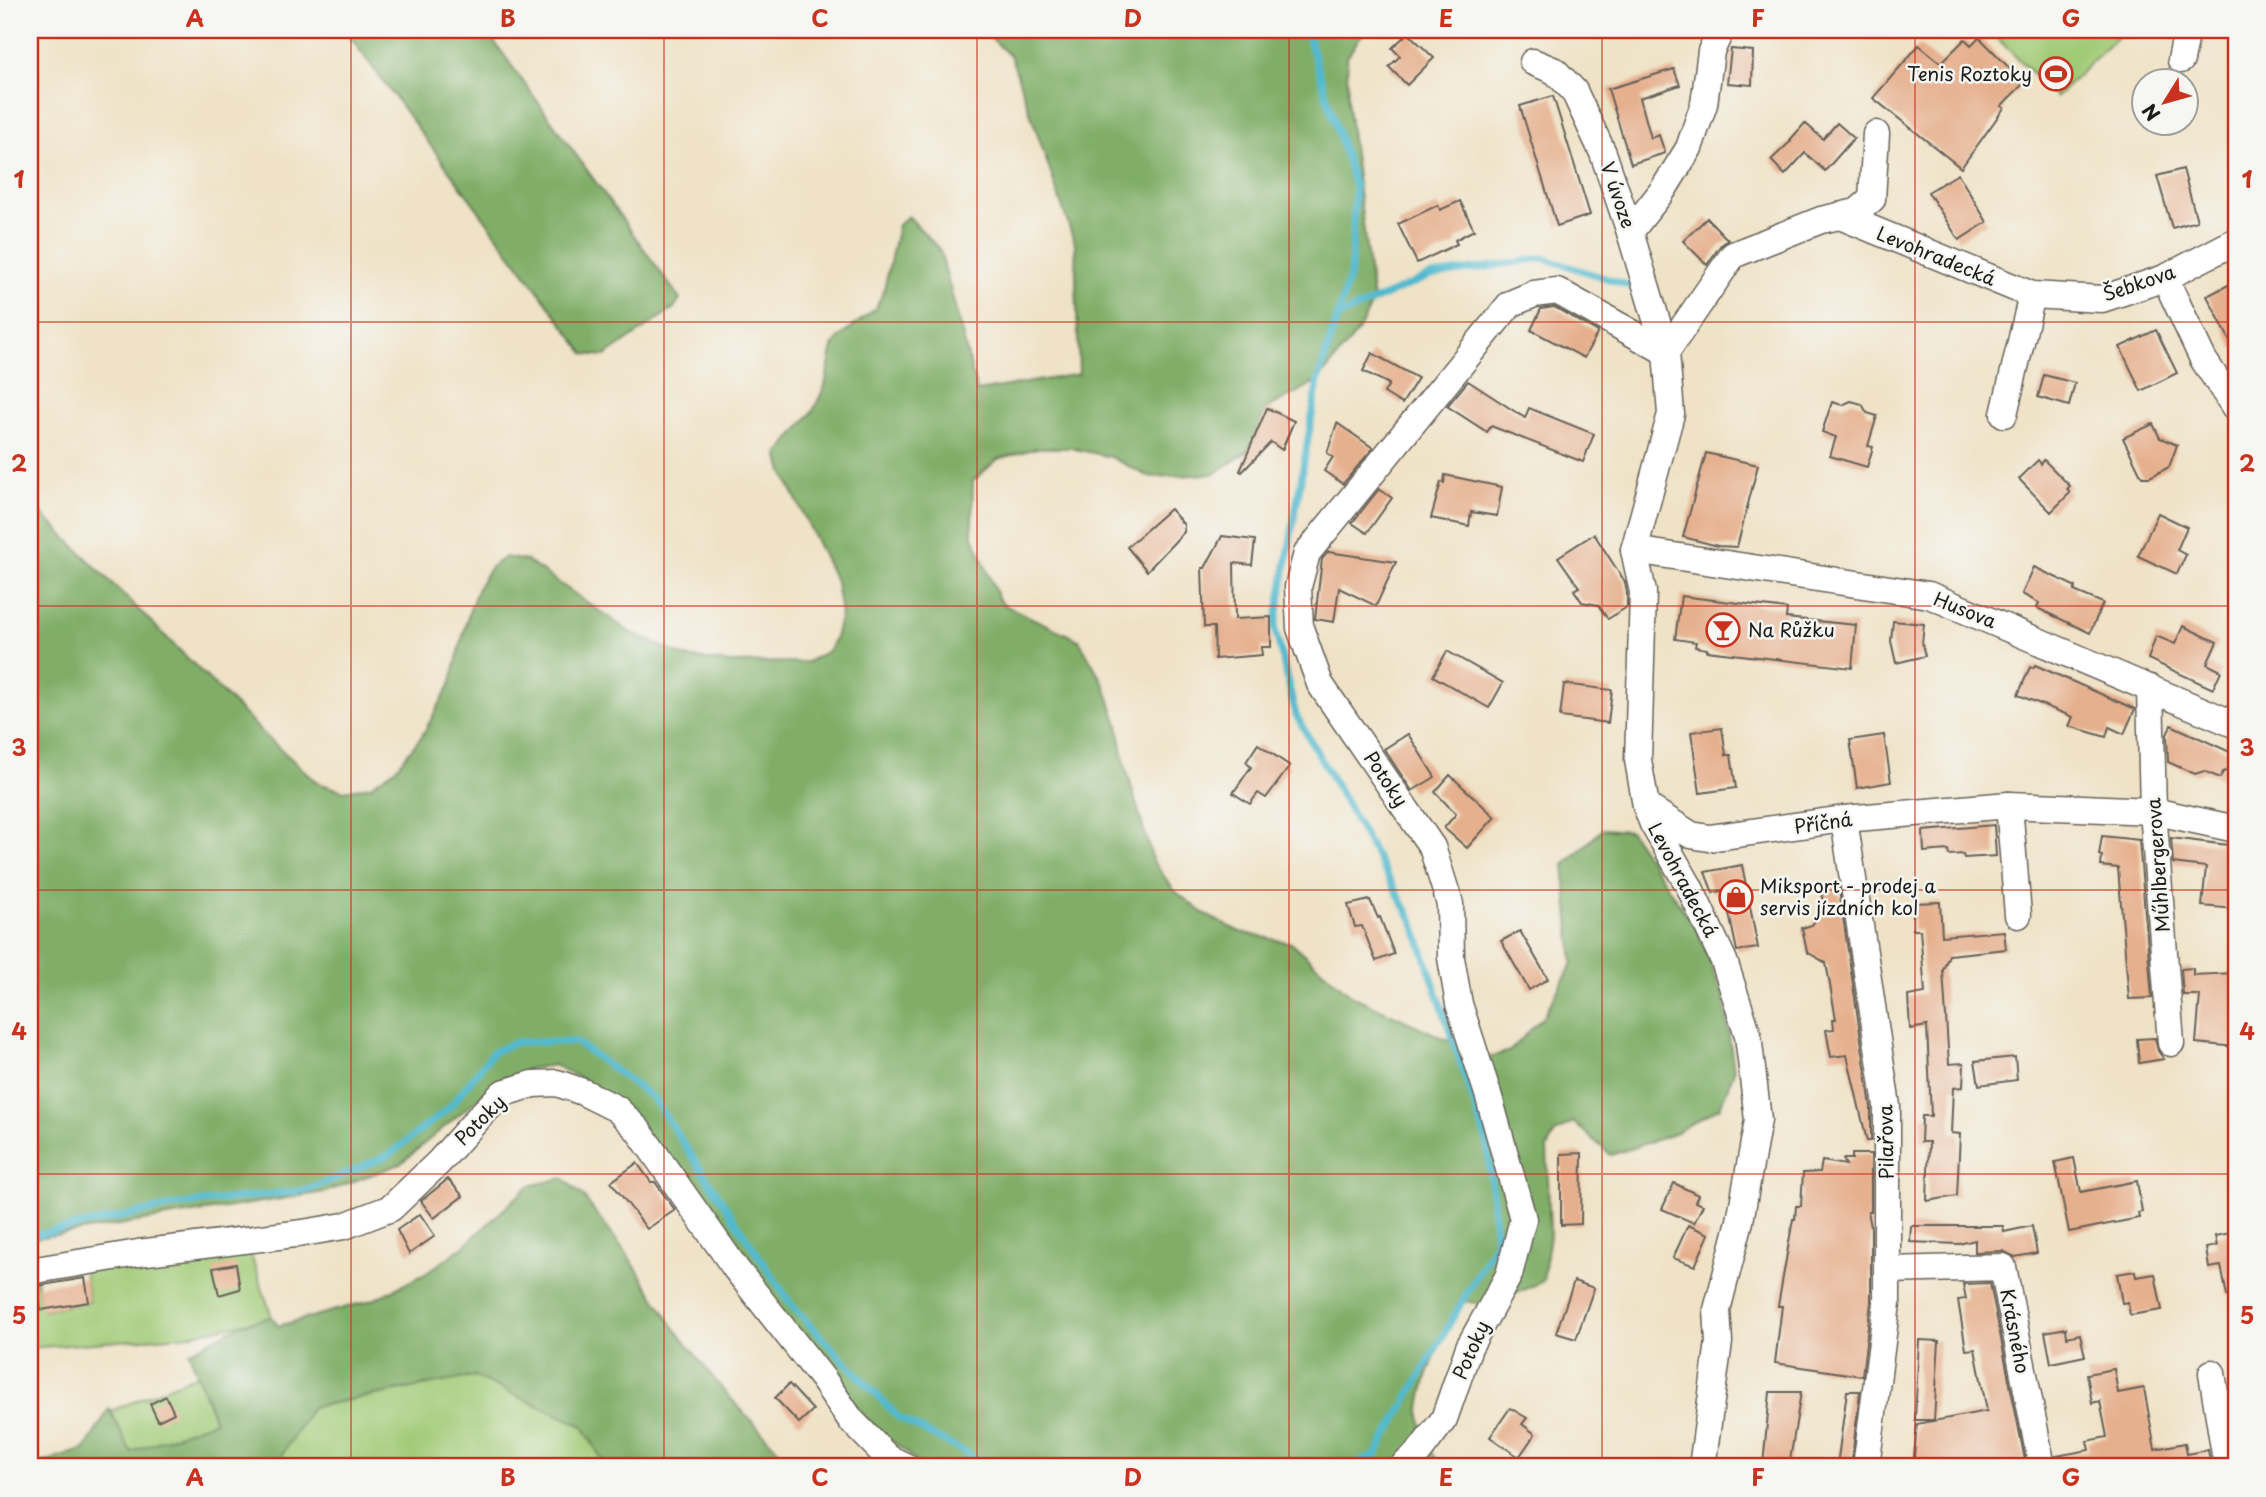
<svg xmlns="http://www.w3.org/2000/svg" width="2266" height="1497" font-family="'Playpen Sans',sans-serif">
  <rect width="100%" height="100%" fill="#f6f6f2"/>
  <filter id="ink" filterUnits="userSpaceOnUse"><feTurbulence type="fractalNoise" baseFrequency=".0143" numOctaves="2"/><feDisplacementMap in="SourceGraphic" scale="14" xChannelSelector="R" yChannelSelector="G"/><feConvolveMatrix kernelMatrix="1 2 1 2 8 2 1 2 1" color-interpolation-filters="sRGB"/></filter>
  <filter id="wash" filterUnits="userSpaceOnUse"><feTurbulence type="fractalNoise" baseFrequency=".00686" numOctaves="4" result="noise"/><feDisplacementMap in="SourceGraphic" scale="28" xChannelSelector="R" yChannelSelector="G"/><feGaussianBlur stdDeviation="1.57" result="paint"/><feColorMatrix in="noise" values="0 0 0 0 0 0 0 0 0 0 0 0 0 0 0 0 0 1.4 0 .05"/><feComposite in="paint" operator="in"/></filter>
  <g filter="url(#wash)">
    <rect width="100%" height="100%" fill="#efe2c6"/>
    <g fill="#a0ca76" stroke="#5e7349" stroke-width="2">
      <path d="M1989,30H2124L2056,97Z"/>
      <path d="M248,1246L272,1317L183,1336L30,1348V1275L35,1274L42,1310L89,1302L83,1266Z"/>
      <path d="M197,1375L215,1421L131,1452L111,1411Z"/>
      <path d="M474,1376L583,1426L606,1467H274L312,1407Z"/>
    </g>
    <g fill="#80ae67" stroke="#4e6542" stroke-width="2">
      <path d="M345,30H486L680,299L674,308L605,356L585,354Z"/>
      <path d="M983,30H1370L1360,37L1347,57L1348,107L1373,301L1359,330L1318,381L1267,408L1248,451L1214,474L1149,477L1111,457L1071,448H1037L998,459L973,481L972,533L999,600L1004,605L1079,640L1105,686L1118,725L1125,765L1153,861L1174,890L1204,914L1240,932L1291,943L1352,996L1487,1058L1510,1051L1543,1017L1573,963L1564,865L1603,829L1630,831L1698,932L1724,998L1734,1071L1720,1107L1671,1135L1611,1155L1573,1122L1555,1133L1547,1148L1550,1235L1543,1281L1492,1305L1462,1301C1446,1329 1421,1380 1420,1412C1420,1432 1431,1451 1441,1467H927L920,1464L868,1421L584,1080L554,1065L529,1069L487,1091L400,1164L325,1192L30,1239V502L267,737L318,783L344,791L370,786L395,769L422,736L450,685L470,609L479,585L491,567L505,557L527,561L630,632L685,657L730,663L807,662L828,651L835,638L841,614L836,582L783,472L778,454L813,411L825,386L833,346L841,336L876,308L884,290L898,225L908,216L940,250L977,391L1079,374L1075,244L1011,57Z"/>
      <path d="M563,1178L582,1195L627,1254L671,1323L722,1389L794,1467H606L583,1426L474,1376L312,1407L274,1467H30L85,1449L109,1409L131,1452L215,1421L189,1352L242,1324L272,1317L278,1326L373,1300L425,1274L464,1246L529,1186Z"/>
    </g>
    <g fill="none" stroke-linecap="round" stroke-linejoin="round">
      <g stroke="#51b9ce" stroke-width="7">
        <path d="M1306,30L1355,187L1351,271L1318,381L1275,629L1296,715L1413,921L1488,1145L1496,1241L1376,1455L1347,1467"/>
        <path d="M1339,316L1430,276L1543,258L1630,286"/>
        <path d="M30,1236L177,1205L308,1190L389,1155L449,1108L493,1052L516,1042H576L653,1098L793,1307L899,1418L993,1467"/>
      </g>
    </g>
    <g id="blocks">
      <g fill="#e6b08e">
        <path d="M1408,33L1434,58L1407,85L1389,67L1400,56L1392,48Z"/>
        <path d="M1979,37L2024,83L2001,106L2004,108L1961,168L1873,98L1919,45L1941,63L1965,39L1971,45Z"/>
        <path d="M1731,49L1753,51L1752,85L1727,83Z"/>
        <path d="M1674,69L1680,85L1640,98L1651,138L1659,135L1665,153L1631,164L1608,89Z"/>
        <path d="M1553,96L1590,215L1557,226L1520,106Z"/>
        <path d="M1805,123L1823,139L1837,123L1854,138L1825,171L1805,153L1785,175L1771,160L1791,141L1790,140Z"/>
        <path d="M2183,169L2197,221L2172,228L2157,176Z"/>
        <path d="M1958,174L1987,222L1959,240L1928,192Z"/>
        <path d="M1460,201L1474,230L1455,240L1457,244L1417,263L1398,224L1438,205L1440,210Z"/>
        <path d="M1707,218L1728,240L1720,246L1707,265L1683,241Z"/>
        <path d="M2236,281V352L2207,296Z"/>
        <path d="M1554,307L1598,332L1584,358L1531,330L1541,309Z"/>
        <path d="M2156,330L2177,373L2141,391L2120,347Z"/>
        <path d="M1372,353L1418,378L1402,404L1384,393L1389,384L1363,371Z"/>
        <path d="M2044,375L2075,383L2069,406L2038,397Z"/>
        <path d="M1468,381L1525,418L1529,408L1594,434L1583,462L1491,426L1487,432L1447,406Z"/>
        <path d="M1851,401L1862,404L1867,413L1877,416L1868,446L1873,447L1867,467L1830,456L1836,437L1822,432L1832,402L1842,405Z"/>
        <path d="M1267,408L1294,421L1282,450L1271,442L1242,472L1240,471Z"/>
        <path d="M1337,423L1373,448L1343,484L1324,471L1333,457L1327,453Z"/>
        <path d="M2153,424L2160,438L2177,445L2169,467L2150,477H2142L2123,438Z"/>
        <path d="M1706,453L1758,465L1737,547L1718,546L1683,537Z"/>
        <path d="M2038,460L2041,464L2044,460L2070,486L2067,489L2070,493L2051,512L2019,479Z"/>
        <path d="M1445,475L1502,487L1497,516L1471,512L1469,526L1431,518L1441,482L1444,483Z"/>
        <path d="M1379,489L1392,498L1367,533L1352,523Z"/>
        <path d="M1170,509L1184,525V532L1147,571L1127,547Z"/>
        <path d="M2158,513L2187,527L2177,550L2186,555L2177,574L2138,556Z"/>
        <path d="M1594,534L1625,582L1627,593V607L1608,619L1598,605L1582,602L1574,590L1579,587L1558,557Z"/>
        <path d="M1222,536L1255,540L1252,565L1234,563L1235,619L1271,617V647H1261L1262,655L1215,659L1214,627H1204L1202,568H1205Z"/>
        <path d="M1328,552L1396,562L1376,606L1339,588L1334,622L1315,619L1322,559Z"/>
        <path d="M2034,567L2076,587L2074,591L2103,603L2090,633L2037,608L2039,603L2022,594Z"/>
        <path d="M1681,596L1787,609L1786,618L1856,625L1852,668L1707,651V649L1695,647L1696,642L1675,639Z"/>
        <path d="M1893,621L1924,624L1922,644L1925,656L1896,663L1891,641Z"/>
        <path d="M2183,626L2217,642L2207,664L2221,671L2213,689L2148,659L2156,636L2175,644Z"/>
        <path d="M1447,651L1503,683L1489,708L1433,676Z"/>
        <path d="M2035,665L2135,709L2124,734L2109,727L2106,737L2069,726L2073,717L2018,695L2030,667L2033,668Z"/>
        <path d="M1564,684L1612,690L1608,723L1560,717Z"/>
        <path d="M2171,725L2230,752L2234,760L2231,769L2223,772L2220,778L2204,771L2195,774L2168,762L2167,735Z"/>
        <path d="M1722,728L1726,755H1731L1736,788L1700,793L1691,732Z"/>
        <path d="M1408,734L1435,777L1412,791L1384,749Z"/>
        <path d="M1884,735L1891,782L1857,788L1850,740Z"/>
        <path d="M1258,744L1290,766L1266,798L1258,793L1250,804L1233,793L1251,767L1246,762Z"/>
        <path d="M1450,775L1495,817L1467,848L1444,828L1456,814L1435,792Z"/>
        <path d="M1994,825L1996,856L1964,858L1963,854L1949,855L1948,850L1924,852L1923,831Z"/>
        <path d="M2102,836L2139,840L2152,998L2129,999L2118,868L2101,866L2102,856L2099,855Z"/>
        <path d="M2171,838L2236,846V909L2202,906L2206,867L2173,863Z"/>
        <path d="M1742,865L1758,948L1737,951L1724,890L1713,893L1705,872Z"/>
        <path d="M1838,883L1871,1107V1141H1867L1847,1055L1831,1057L1826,1030L1834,1029L1833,1019H1836L1826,963L1807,952L1802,928L1812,925L1824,909L1820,885Z"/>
        <path d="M1370,900L1378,918L1380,917L1394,954L1376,961L1362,926L1355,927L1348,905Z"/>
        <path d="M1940,902L1942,936L2004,931L2006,949L1949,955L1943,970L1949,1064L1964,1063L1963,1087L1953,1088L1951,1133L1960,1134L1957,1196L1927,1201L1929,1142H1921L1922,1116H1931L1927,1026L1910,1029L1908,996L1925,993L1920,930H1913V903Z"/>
        <path d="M1520,931L1548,979L1529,990L1501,941Z"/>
        <path d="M2193,968V975L2236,973V1047L2196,1043L2200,995H2183L2181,969Z"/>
        <path d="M2155,1038L2158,1051L2164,1059L2139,1063L2137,1039Z"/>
        <path d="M2015,1057L2017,1080L1979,1085L1975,1061Z"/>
        <path d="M1582,1153L1581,1224L1561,1225V1154Z"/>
        <path d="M1852,1154H1871V1211H1868L1871,1227V1302L1862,1376L1775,1363L1782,1306H1778L1793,1219H1795L1796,1206H1801L1803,1173L1820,1172L1822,1161L1846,1165L1843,1159H1852Z"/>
        <path d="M2074,1158L2081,1192L2137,1181L2142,1212L2138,1213L2139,1218L2069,1232L2055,1162Z"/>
        <path d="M637,1163L651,1182H655L675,1210L647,1229L611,1182Z"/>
        <path d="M448,1179L463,1196L434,1218L421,1201Z"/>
        <path d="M1674,1183L1698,1195L1695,1202L1703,1205L1694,1223L1662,1209Z"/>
        <path d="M420,1214L435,1236L409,1254L397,1230Z"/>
        <path d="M1688,1225L1709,1234L1695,1266L1673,1258Z"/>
        <path d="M1911,1226H2003L2004,1232L2032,1226L2037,1253L2015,1257L2003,1251L1975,1252V1240L1959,1244L1910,1242Z"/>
        <path d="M2236,1232V1295L2227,1296L2221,1266L2209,1268L2206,1248L2217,1246L2215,1236Z"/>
        <path d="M236,1264L240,1289L219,1295L213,1268Z"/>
        <path d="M2135,1271L2136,1277L2155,1274L2162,1310L2130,1315L2128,1302L2122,1303L2117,1274Z"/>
        <path d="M85,1278L89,1302L41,1310L37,1286Z"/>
        <path d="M1574,1281L1594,1288L1576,1339L1556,1333Z"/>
        <path d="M1990,1283L2025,1460L1984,1467H1913L1917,1424L1987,1411L1975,1349L1966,1350L1958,1300L1966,1299L1963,1284Z"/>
        <path d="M2066,1328L2067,1337L2080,1334L2085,1356L2051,1363L2045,1332Z"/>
        <path d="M1919,1340L1939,1341L1934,1420H1915Z"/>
        <path d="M2114,1369L2118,1393L2144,1388L2155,1449L2185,1443L2187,1454L2208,1450L2211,1467H2057L2056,1456L2089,1450L2087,1441L2107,1437L2100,1401L2092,1403L2087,1374Z"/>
        <path d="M789,1384L813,1410L799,1423L775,1398Z"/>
        <path d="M1847,1391H1860L1851,1467L1837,1466Z"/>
        <path d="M1770,1392H1801L1789,1467L1763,1465Z"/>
        <path d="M166,1396L174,1413L158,1421L150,1404Z"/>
        <path d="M1510,1408L1527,1418L1522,1424L1535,1434L1519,1457L1490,1437Z"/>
      </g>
    </g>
  </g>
  <g filter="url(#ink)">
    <use href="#blocks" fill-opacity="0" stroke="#666158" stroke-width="2"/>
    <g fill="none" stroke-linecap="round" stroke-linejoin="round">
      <defs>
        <g id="street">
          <path d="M2181,60L2187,30"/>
          <path d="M1533,62L1555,71L1574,91L1603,153L1630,232L1666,352L1671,414L1634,550L1643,592L1638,760L1646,806L1653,824L1689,886L1724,961L1748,1035L1758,1120L1740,1221L1717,1310L1719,1342L1702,1467"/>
          <path d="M1840,216L2032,295L2102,299L2165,278L2236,241"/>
          <path d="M1630,232L1663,190L1689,148L1704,104L1711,51L1721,30"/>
          <path d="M2165,278L2203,359L2236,409"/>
          <path d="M1666,352L1733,255L1821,220L1857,212L1872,199L1876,134"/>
          <path d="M2004,414L2032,295"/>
          <path d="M1634,550L1929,595L2236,725"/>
          <path d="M2150,688L2153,811L2171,1043"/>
          <path d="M2009,805L2018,915"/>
          <path d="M1646,806L1691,835L1709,838L1844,819L2009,805L2153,811L2236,829"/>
          <path d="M1844,819L1887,1106V1303L1866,1467"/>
          <path d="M1888,1270L2003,1267L2042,1467"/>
          <path d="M30,1271L138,1253L303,1233L344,1226L391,1208L439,1162L481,1115L503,1093L533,1084L557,1083L583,1092L617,1109L638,1130L736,1269L823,1379L851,1420L888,1458L907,1467"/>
          <path d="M2212,1373L2227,1467"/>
          <path d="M1402,1467L1419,1452L1444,1419L1469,1347L1509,1275L1523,1219L1488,1094L1459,1004L1451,958L1450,904L1432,847L1320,684L1300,628L1298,587L1307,553L1510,304L1534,294L1557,291L1666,352"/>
        </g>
      </defs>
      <use href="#street" stroke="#666158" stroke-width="29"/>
      <use href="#street" stroke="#fff" stroke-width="26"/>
    </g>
  </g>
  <path fill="none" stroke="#c8321e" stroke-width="2" stroke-opacity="0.55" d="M351,30V1467M664,30V1467M977,30V1467M1289,30V1467M1602,30V1467M1915,30V1467M30,322H2236M30,606H2236M30,890H2236M30,1174H2236"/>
  <defs>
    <symbol id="stadium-ring" viewBox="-11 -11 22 22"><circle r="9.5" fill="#f6f6f2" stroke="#c8321e" stroke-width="1.5"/><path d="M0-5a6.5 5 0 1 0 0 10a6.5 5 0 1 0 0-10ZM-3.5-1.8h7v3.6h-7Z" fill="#c8321e"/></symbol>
    <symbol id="bar-ring" viewBox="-11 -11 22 22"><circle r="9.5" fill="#f6f6f2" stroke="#c8321e" stroke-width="1.5"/><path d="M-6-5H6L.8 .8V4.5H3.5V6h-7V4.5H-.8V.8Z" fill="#c8321e"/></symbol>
    <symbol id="shop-ring" viewBox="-11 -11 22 22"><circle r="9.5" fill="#f6f6f2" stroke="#c8321e" stroke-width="1.5"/><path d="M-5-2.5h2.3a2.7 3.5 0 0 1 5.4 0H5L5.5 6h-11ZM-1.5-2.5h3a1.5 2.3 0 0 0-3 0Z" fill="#c8321e"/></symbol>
  </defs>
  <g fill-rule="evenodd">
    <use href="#stadium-ring" x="2037" y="55" width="38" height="38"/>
    <use href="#bar-ring" x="1704" y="611" width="38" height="38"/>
    <use href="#shop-ring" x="1717" y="878" width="38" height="38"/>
  </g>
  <g text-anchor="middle" stroke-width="5" stroke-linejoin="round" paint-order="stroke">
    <g font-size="19" fill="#1c1c1c" stroke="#f6f6f2" text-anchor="start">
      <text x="2032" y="81" text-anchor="end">Tenis Roztoky</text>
      <text x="1748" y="637">Na Růžku</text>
      <text x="1760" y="893">Miksport - prodej a<tspan x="1760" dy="22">servis jízdních kol</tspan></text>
    </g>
    <g font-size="19" fill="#1c1c1c" stroke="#f6f6f2">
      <text transform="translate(1618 195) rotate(71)" y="7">V úvoze</text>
      <text transform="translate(1936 256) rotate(22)" y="7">Levohradecká</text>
      <text transform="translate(2139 283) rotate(-19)" y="7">Šebkova</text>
      <text transform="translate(1965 610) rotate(22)" y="7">Husova</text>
      <text transform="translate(1386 779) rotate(56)" y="7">Potoky</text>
      <text transform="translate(1823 823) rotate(-8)" y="7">Příčná</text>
      <text transform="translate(2158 865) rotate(-94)" y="7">Műhlbergerova</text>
      <text transform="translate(1683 880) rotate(62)" y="7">Levohradecká</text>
      <text transform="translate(480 1120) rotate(-45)" y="7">Potoky</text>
      <text transform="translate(1886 1142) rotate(-91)" y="7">Pilařova</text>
      <text transform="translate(2015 1331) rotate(79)" y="7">Krásného</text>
      <text transform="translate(1471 1350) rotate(-66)" y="7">Potoky</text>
    </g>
  </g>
  <rect width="2266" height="1497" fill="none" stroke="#f6f6f2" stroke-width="77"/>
  <g transform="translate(2165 102) rotate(233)"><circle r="33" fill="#f6f6f2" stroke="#9f9f9c" stroke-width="2"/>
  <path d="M0-5L12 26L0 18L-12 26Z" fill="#c8321e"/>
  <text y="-10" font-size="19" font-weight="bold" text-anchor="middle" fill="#1c1c1c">N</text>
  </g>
  <rect x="38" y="38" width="2190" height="1420" fill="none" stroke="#c8321e" stroke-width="2.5"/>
  <g font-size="23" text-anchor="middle" font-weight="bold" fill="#c8321e">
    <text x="195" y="27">A</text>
    <text x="508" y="27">B</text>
    <text x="820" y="27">C</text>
    <text x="1133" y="27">D</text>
    <text x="1446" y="27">E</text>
    <text x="1758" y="27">F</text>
    <text x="2071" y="27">G</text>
    <text x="19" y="188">1</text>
    <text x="2247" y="188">1</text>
    <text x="19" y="472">2</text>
    <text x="2247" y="472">2</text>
    <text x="19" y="756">3</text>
    <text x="2247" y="756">3</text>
    <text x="19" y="1040">4</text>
    <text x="2247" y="1040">4</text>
    <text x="19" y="1324">5</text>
    <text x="2247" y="1324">5</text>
    <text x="195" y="1486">A</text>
    <text x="508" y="1486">B</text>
    <text x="820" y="1486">C</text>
    <text x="1133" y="1486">D</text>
    <text x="1446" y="1486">E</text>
    <text x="1758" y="1486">F</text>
    <text x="2071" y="1486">G</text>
  </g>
</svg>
